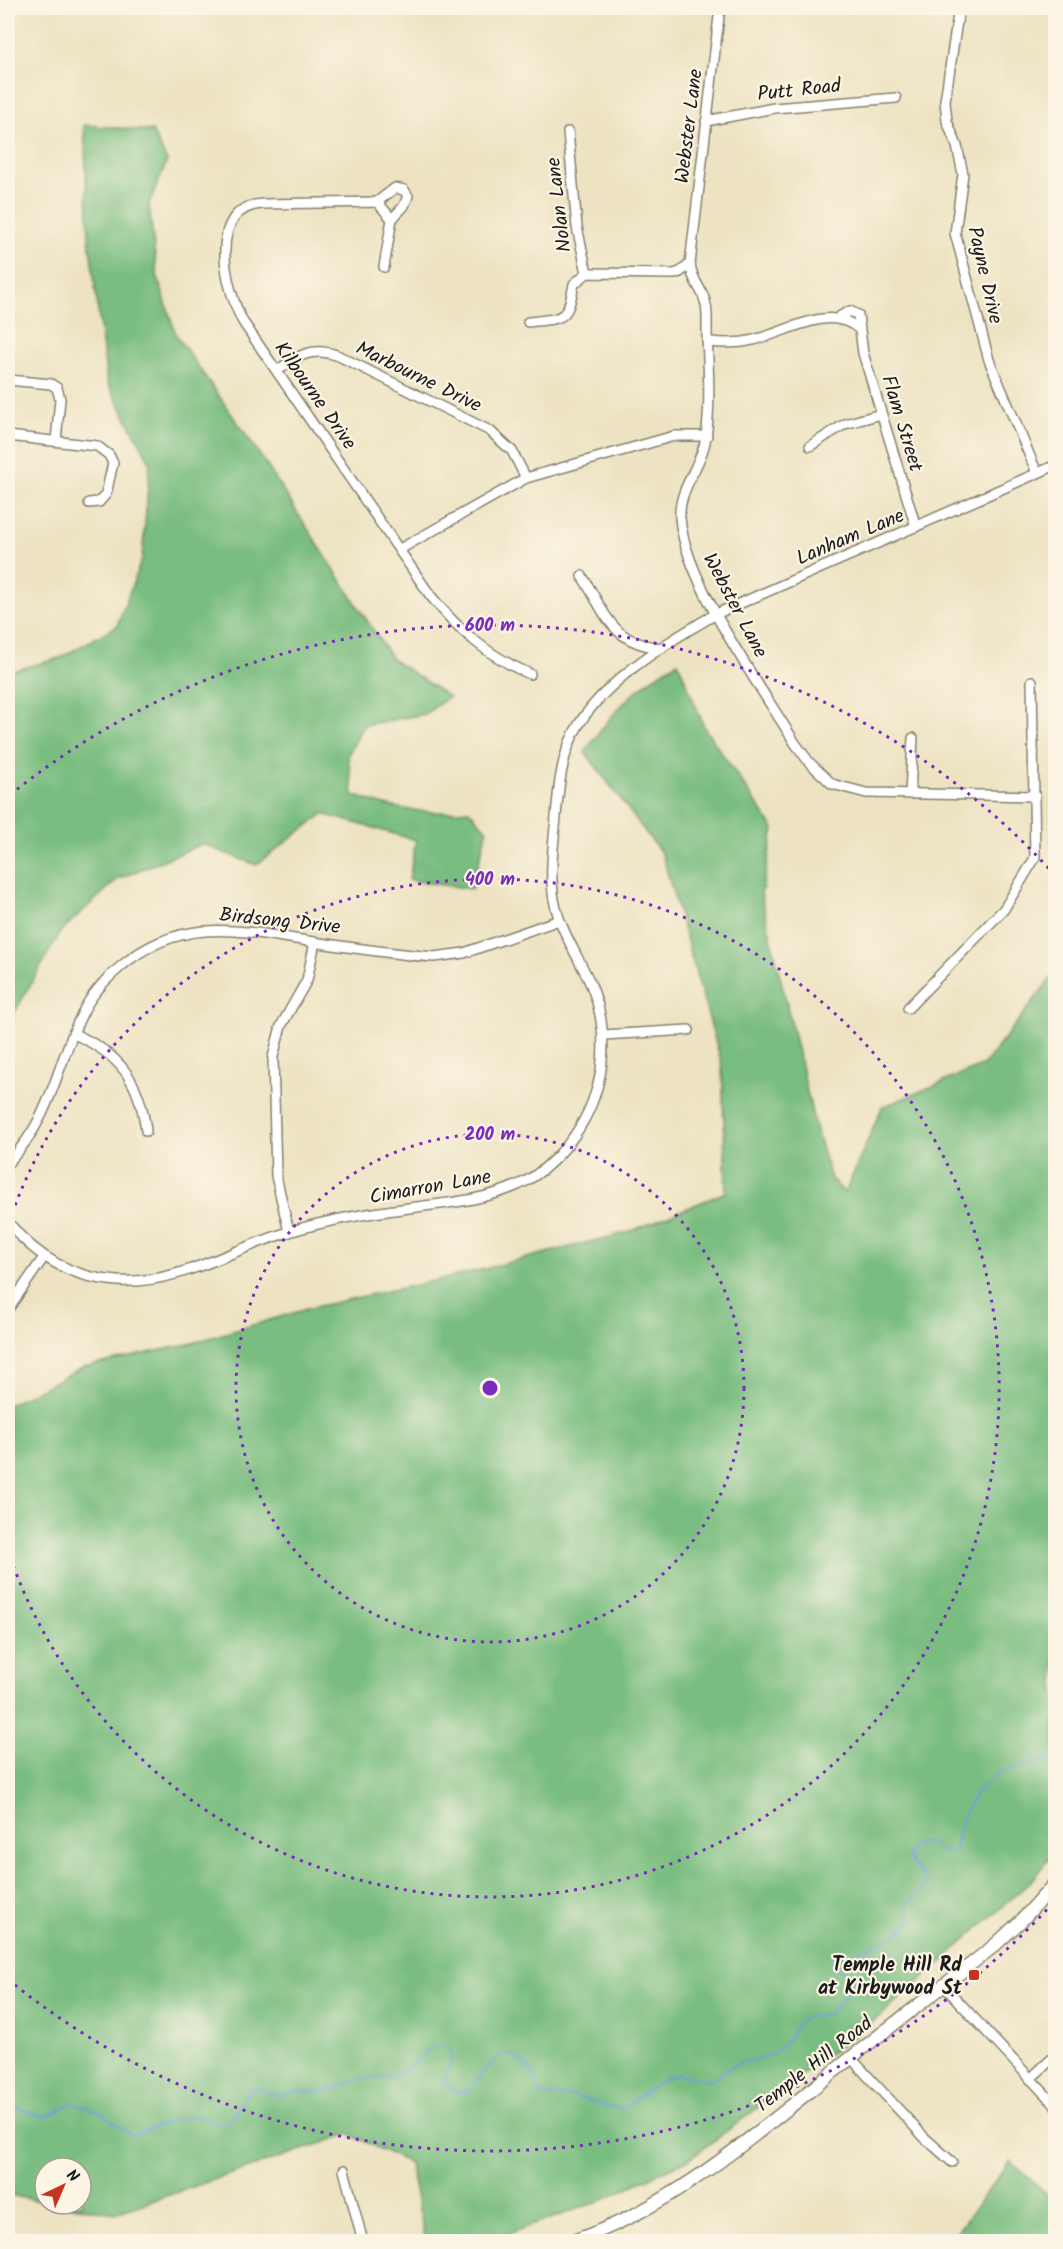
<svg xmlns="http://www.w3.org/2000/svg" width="1063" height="2249" font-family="Kalam,sans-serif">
  <rect width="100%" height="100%" fill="#fcf5e5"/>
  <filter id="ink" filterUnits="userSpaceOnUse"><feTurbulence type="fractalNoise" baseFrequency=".0167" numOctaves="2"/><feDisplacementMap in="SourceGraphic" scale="12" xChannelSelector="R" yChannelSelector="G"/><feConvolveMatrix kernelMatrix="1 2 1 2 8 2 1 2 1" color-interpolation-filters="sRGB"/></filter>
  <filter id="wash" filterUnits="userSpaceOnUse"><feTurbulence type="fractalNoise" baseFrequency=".008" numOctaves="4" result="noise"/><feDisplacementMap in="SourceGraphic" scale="24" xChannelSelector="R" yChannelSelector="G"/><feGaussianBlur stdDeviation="1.35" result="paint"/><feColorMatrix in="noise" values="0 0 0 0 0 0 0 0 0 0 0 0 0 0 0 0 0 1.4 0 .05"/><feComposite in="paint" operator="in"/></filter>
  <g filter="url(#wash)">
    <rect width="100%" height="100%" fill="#ede3c2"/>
    <g fill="#7abd80" stroke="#4b6c4e" stroke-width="1.5">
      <path d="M84,125L152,131L167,161L149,204L157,275L176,335L258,452L392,659L449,697L425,714L364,725L348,755L353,795C391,809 428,816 469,810L487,830L472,889L409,880L416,840L323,814L256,865L202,844L118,879L61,931L8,1024V672L60,658L117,626L142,559L150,462L107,382L89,238Z"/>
      <path d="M678,662L705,729L774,829L761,895L816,1130L831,1179L845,1193L882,1107L984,1065L1055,973V1851L1031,1881L883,2014L689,2159L597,2202L488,2241H426L409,2163L349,2134L116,2213L60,2204H81V2168H45V2202L8,2195V1405L84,1367L189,1344L310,1308L456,1276L629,1232L726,1192L722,1064L662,854L585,752C614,711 634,687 678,662Z"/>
      <path d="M1010,2161L1055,2201V2241H950Z"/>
    </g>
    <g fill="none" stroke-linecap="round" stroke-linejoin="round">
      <path stroke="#6c9cd5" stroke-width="2" d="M8,2105L45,2117L73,2103L98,2111L132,2135C149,2130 178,2116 194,2116C204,2116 216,2128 225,2123C239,2116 240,2097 253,2088L282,2096C297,2089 305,2092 322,2092C335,2091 344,2084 356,2080C369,2076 384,2079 397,2075C414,2069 436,2027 452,2055L444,2082L454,2091L466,2092C481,2078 488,2063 505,2053C527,2060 537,2074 539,2096H573L606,2107L624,2108L663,2079L677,2074L709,2081C718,2076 727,2068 737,2064C755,2056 760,2065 780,2048C803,2029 786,2016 829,2014L856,1981C852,1971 838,1972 831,1964L833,1959C859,1950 897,1943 912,1918L906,1905L925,1886L926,1880L908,1858L911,1847L927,1841C937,1848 942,1856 955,1852L961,1819L975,1794L998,1773L1056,1756"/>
    </g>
  </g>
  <g filter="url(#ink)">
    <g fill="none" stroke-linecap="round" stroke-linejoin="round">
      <defs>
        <g id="street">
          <path d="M720,8L690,264C693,284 701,286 705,301C708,310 707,323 707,333C708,367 711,403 706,437C702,466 678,488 680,518C685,582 761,687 795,743L809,762L832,784L866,793L1035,796"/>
          <path d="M959,8L945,101L947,121L957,146L963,174L955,233L989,360L1037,473"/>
          <path d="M706,121L774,108L896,98"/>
          <path d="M568,132L577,227L587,273"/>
          <path d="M377,202L395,188L404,190L408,196L404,206L392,219L384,267"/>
          <path d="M392,219L377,202L263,204C205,207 226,290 243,322L430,595C458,630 488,656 530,674"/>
          <path d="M839,317L850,311L858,315L863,353L916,527"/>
          <path d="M528,322C565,318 567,321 574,284L587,273L674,274L680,272L690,264"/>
          <path d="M707,342C723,343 738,344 753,340C787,333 828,303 859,329"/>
          <path d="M277,371C298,355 313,346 339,356L490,431L512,451L526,478"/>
          <path d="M8,380L51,384L57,388L60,399L56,441"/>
          <path d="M8,436L97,446L109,455L113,463L106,494L99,502L89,503"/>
          <path d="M810,446L845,424L881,414"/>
          <path d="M400,549L526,478L674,436H707"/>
          <path d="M582,576C607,615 611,643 662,648"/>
          <path d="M910,794L913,738"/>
          <path d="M908,1008L1004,909L1035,858L1032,681"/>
          <path d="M74,1034C120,1054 140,1081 146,1131"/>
          <path d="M603,1035L689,1030"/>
          <path d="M8,1163C54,1114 54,1070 82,1014C90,996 104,981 119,968C180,915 240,930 313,942C353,948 394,954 434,957L464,953L559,920"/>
          <path d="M8,1222C36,1257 73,1278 118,1281C179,1285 233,1248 289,1232C327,1220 369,1213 409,1208C446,1203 483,1201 518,1185C542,1175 566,1150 580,1127C606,1084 610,1031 591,985C581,962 567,941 559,918C548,888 552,858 555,827C558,798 559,769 570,742C591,688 667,642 716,614L1056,465"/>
          <path d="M289,1232L276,1176L273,1057L281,1026L307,980L315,942"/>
          <path d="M8,1309L44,1257"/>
          <path d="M944,1986L1056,2106"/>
          <path d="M851,2058L925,2138L952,2162"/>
          <path d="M1030,2079L1056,2055"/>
          <path d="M344,2170L363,2242"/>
        </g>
        <path id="secondary" d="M570,2242C673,2208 754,2135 837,2069C889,2027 943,1987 995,1945L1023,1919L1056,1882"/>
      </defs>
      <use href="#street" stroke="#84806f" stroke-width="12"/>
      <use href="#secondary" stroke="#84806f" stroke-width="15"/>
      <use href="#street" stroke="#fff" stroke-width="9"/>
      <use href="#secondary" stroke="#fff" stroke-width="12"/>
    </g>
  </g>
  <g fill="none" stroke="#7b2cbf" stroke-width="3" stroke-dasharray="3 6">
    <circle cx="490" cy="1388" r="254"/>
    <path d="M9 1222A509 509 0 1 1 9 1554"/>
    <path d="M1053 1903A763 763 0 0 1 10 1981M10 795A763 763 0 0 1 1053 873"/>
  </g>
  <rect fill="#c8321e" stroke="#fcf5e5" stroke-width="2" x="968" y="1969" width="12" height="12" rx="3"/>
  <g text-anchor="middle" stroke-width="4.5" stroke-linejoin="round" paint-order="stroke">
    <g font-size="20" fill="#1c1c1c" stroke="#fcf5e5">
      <text transform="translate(799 89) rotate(-6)" y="7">Putt Road</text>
      <text transform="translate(688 126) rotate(-83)" y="7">Webster Lane</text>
      <text transform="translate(558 205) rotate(-97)" y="7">Nolan Lane</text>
      <text transform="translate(986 275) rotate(77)" y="7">Payne Drive</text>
      <text transform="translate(419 376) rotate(26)" y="7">Marbourne Drive</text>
      <text transform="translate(316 395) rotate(55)" y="7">Kilbourne Drive</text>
      <text transform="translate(903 423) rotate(73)" y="7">Flam Street</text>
      <text transform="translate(850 536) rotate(-23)" y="7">Lanham Lane</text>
      <text transform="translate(736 605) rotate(62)" y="7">Webster Lane</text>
      <text transform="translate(280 920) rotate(6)" y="7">Birdsong Drive</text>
      <text transform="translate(430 1186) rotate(-10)" y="7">Cimarron Lane</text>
      <text transform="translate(813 2064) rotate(-38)" y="7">Temple Hill Road</text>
    </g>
    <g font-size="20" font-weight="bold" fill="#1c1c1c" stroke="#fcf5e5" text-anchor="end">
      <text x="962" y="1971">Temple Hill Rd<tspan x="962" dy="23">at Kirbywood St</tspan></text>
    </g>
  </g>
  <circle cx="490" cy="1388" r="9" fill="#7b2cbf" stroke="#fcf5e5" stroke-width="3"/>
  <g font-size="18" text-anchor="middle" font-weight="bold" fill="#7b2cbf" stroke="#fcf5e5" stroke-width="4.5" stroke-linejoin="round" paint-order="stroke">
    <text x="490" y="631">600 m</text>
    <text x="490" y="885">400 m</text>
    <text x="490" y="1140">200 m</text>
  </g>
  <rect width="1063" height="2249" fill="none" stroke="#fcf5e5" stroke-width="30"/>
  <g transform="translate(63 2186) rotate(44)"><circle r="28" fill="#fcf5e5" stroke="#a29e95" stroke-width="1.5"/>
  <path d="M0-4.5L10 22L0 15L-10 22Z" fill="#c8321e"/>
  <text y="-9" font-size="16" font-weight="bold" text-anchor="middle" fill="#1c1c1c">N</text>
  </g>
</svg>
